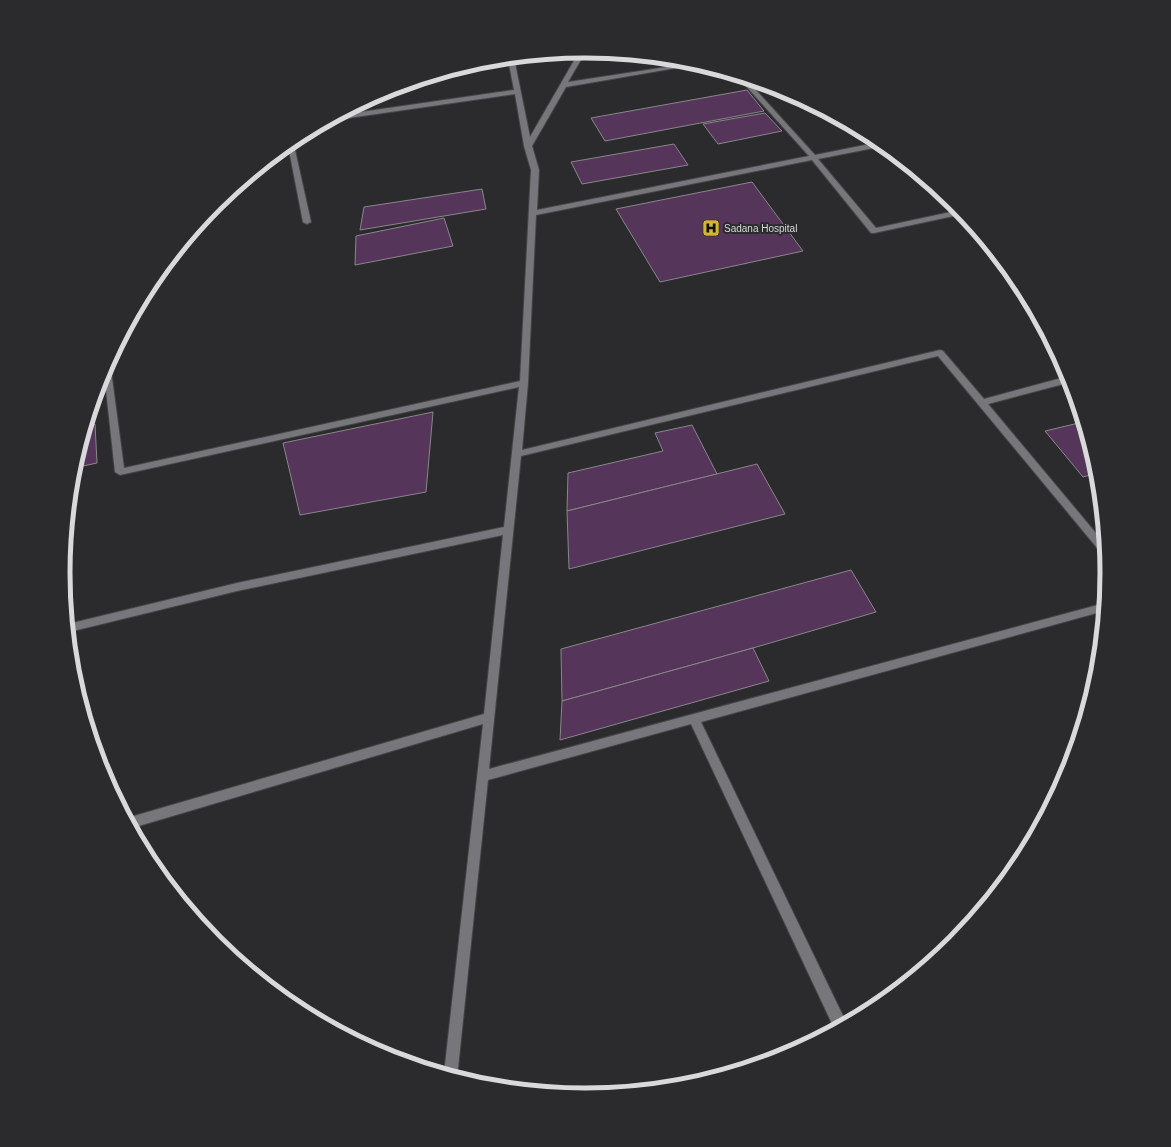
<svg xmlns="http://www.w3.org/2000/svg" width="1171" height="1147" font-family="Helvetica,sans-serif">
  <rect width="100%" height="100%" fill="#2b2b2e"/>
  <g fill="#55355a" stroke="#89868a">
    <path d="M747,90L764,111L605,141L591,118Z"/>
    <path d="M765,113L782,131L718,144L703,124Z"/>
    <path d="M674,144L688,165L582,184L571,162Z"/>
    <path d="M752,182L803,251L660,282L616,209Z"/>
    <path d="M482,189L486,209L360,230L364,207Z"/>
    <path d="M444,218L453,246L355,265L356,236Z"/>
    <path d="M433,412L426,492L300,515L283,443Z"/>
    <path d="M1083,422L1098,473L1083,477L1045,431Z"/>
    <path d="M95,424L97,463L74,468L87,426Z"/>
    <path d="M692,425L717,474L567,511L568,473L663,451L655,433Z"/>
    <path d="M757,464L785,514L569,569L567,511Z"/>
    <path d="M851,570L876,612L753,648L562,701L561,649Z"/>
    <path d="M753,648L769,681L560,740L562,701Z"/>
  </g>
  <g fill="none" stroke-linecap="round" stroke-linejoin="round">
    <defs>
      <g id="minor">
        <path d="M586,51L568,82L693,63L699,64L566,87L532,146L539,170L537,210L809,156L737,76L745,78L815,155L880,142L884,146L818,159L876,228L960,210L963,214L874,233H871L812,160L536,215L528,383L522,450L940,350L943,351L984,399L1069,376L1071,382L988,404L1105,544L1106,556L1103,555L938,356L521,456L489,769L1105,603L1104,611L701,722L846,1022V1024L835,1030L691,724L488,780L457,1078L444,1074L483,724L132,828L127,818L484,714L503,535L237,591L69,632L68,624L237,583L504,527L519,387L120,475L115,472L104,372L109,363H110L124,468L520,381L531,170L524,146L515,94L335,120L332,119L340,115L514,90L508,59L514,58L530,137L579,52Z"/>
        <path d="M293,141L311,222L307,224L303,222L288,145Z"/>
      </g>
    </defs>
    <use href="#minor" stroke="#464649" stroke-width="2"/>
    <use href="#minor" fill="#77777b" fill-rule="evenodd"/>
  </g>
  <defs>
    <symbol id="hospital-square" viewBox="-11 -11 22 22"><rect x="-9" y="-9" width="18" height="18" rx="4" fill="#d5b535" stroke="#2b2b2e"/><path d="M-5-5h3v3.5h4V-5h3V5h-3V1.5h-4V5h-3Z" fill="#111"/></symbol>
  </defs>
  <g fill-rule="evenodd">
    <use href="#hospital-square" x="701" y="218" width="20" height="20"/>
  </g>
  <g text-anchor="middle" stroke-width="4" stroke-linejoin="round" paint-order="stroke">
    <g font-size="10" fill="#d9d9db" stroke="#2b2b2e" text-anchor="start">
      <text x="724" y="232">Sadana Hospital</text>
    </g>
  </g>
  <path d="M0 0H1171V1147H0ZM70 573a515 515 0 1 1 1030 0a515 515 0 1 1-1030 0Z" fill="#2b2b2e" fill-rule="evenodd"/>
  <path fill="none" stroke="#d9d9db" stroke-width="5" d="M70 573a515 515 0 1 1 1030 0a515 515 0 1 1-1030 0Z"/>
</svg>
